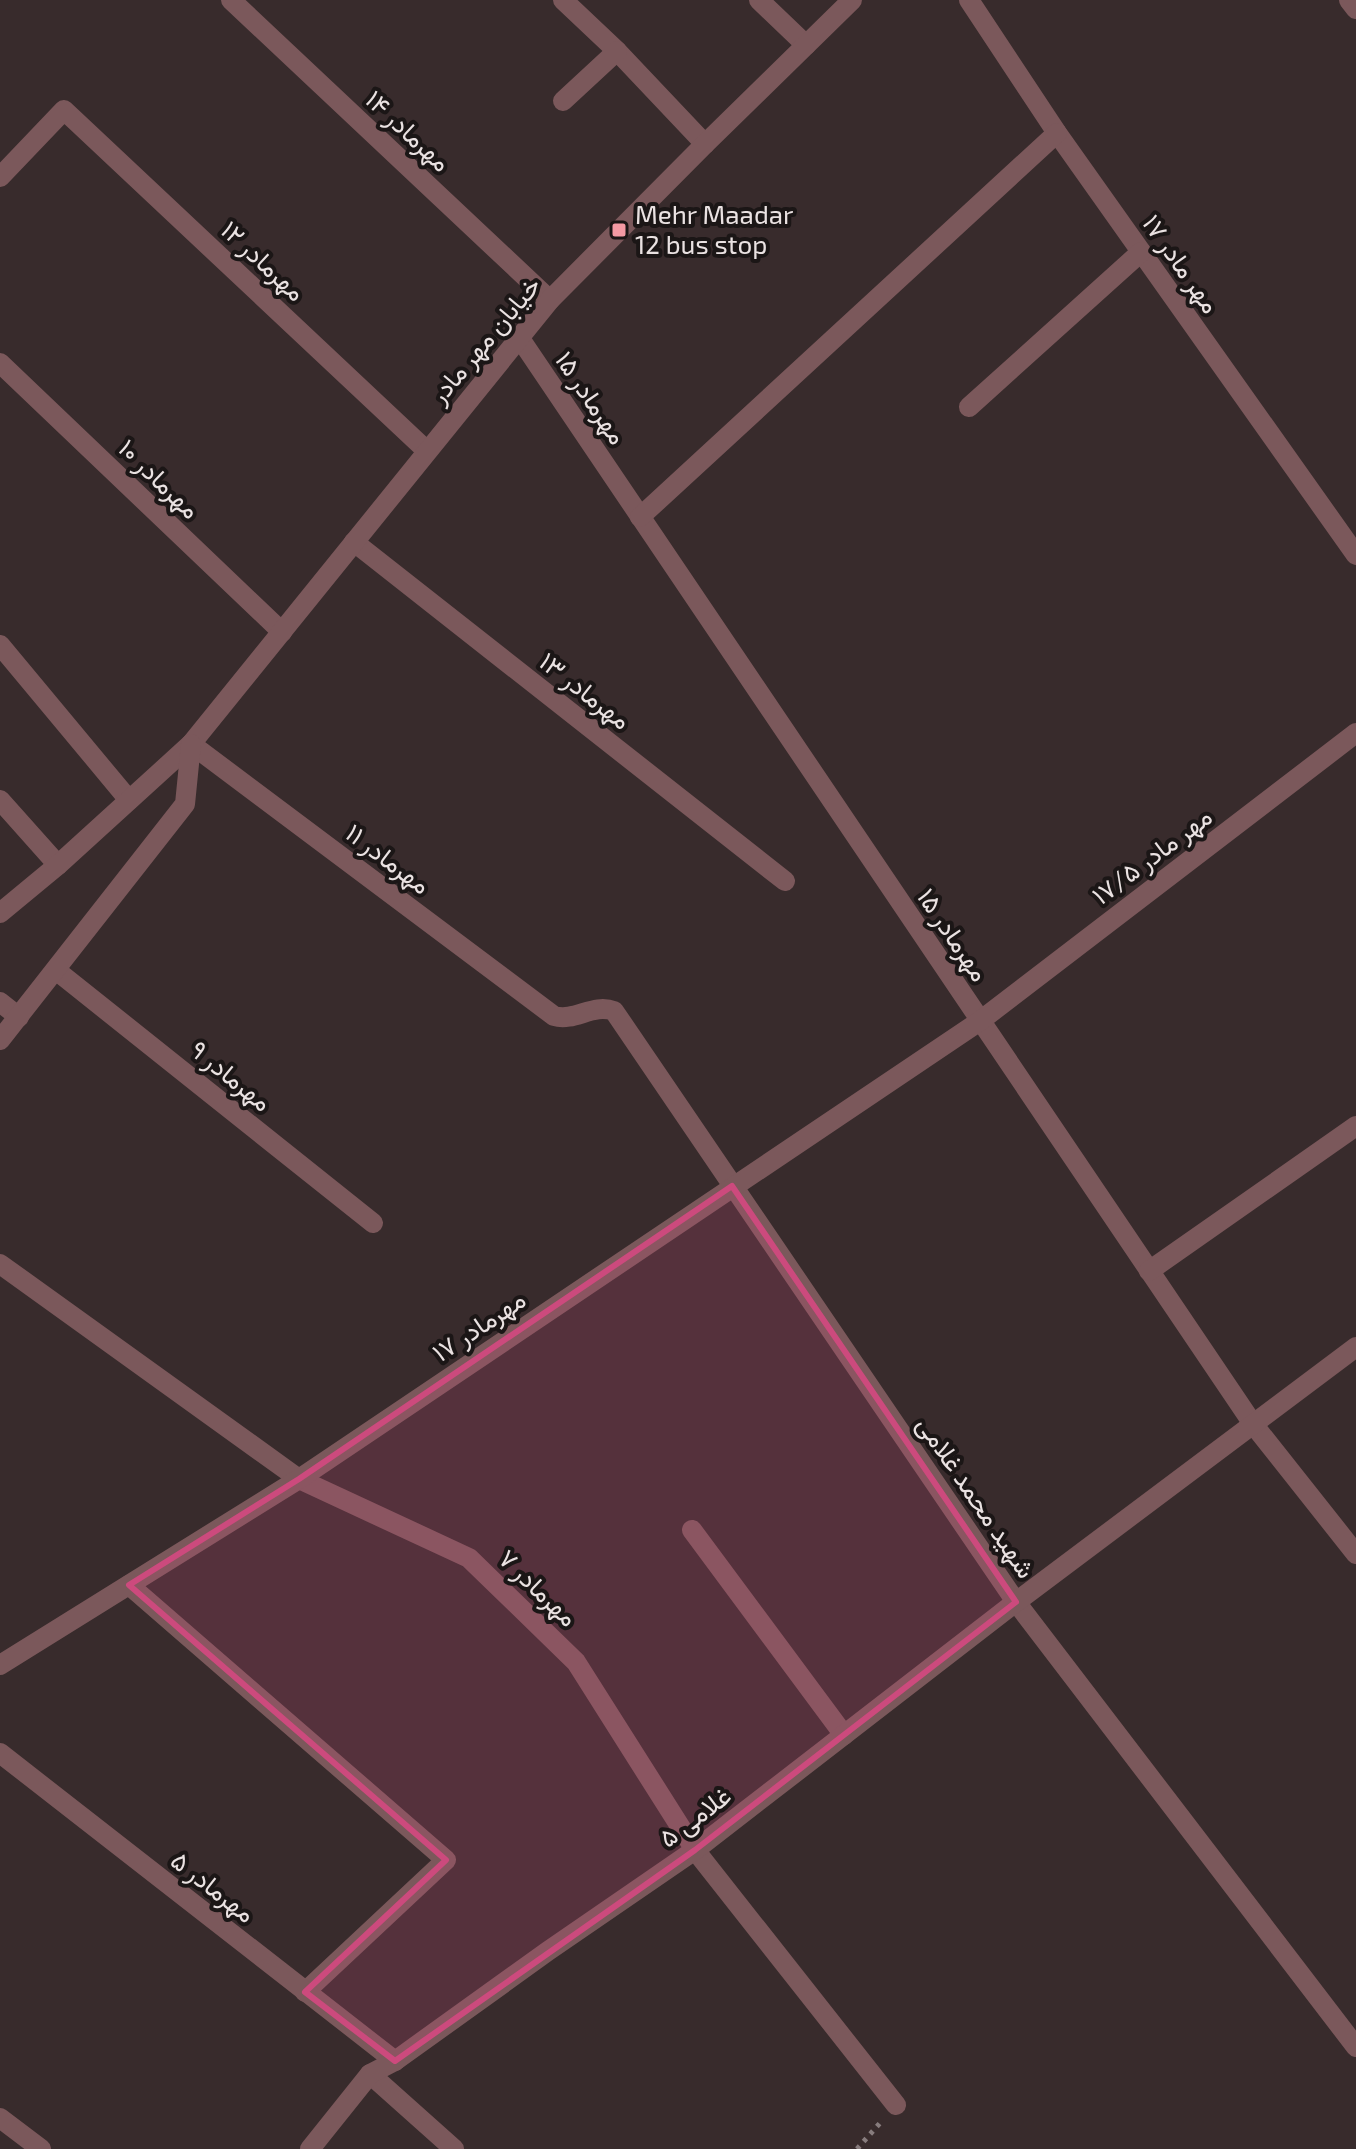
<svg xmlns="http://www.w3.org/2000/svg" width="1356" height="2149" font-family="'Exo 2',Vazirmatn,sans-serif">
  <rect width="100%" height="100%" fill="#382b2c"/>
  <g fill="none" stroke-linecap="round" stroke-linejoin="round">
    <path stroke="#877c7d" stroke-width="5" stroke-dasharray="4 6" stroke-linecap="butt" d="M857,2149L880,2123"/>
    <g stroke="#7b585b" stroke-width="20">
      <path d="M231,0L550,300"/>
      <path d="M563,0L617,51L705,144"/>
      <path d="M759,0L806,45"/>
      <path d="M969,0L1057,133L1356,555"/>
      <path d="M1349,0L1356,9"/>
      <path d="M563,101L617,51"/>
      <path d="M0,177L64,110L427,451"/>
      <path d="M519,337L1253,1424L1356,1554"/>
      <path d="M0,363L282,632"/>
      <path d="M969,407L1141,252"/>
      <path d="M640,517L1057,133"/>
      <path d="M354,542L785,881"/>
      <path d="M0,645L129,800"/>
      <path d="M191,744L554,1016C575,1022 593,1003 614,1011L1016,1602L1356,2047"/>
      <path d="M0,800L58,865"/>
      <path d="M0,913L58,865L191,744L550,300L705,144L852,0"/>
      <path d="M57,971L373,1223"/>
      <path d="M0,1002L19,1017"/>
      <path d="M0,1040L185,804L191,744"/>
      <path d="M0,1264L299,1479L469,1558L576,1662L695,1850L896,2105"/>
      <path d="M1149,1271L1356,1126"/>
      <path d="M692,1530L844,1735"/>
      <path d="M129,1585L446,1860L305,1992"/>
      <path d="M0,1665L299,1479L980,1021L1356,733"/>
      <path d="M0,1753L395,2061"/>
      <path d="M370,2074L454,2149"/>
      <path d="M0,2118L41,2149"/>
      <path d="M310,2149L370,2074L395,2061L548,1951L695,1850L1016,1602L1356,1347"/>
    </g>
  </g>
  <path fill="#cc4a7d" fill-opacity="0.2" stroke="#cc4a7d" stroke-width="6" stroke-linejoin="round" d="M732,1186L1016,1602L695,1850L395,2061L305,1992L446,1860L129,1585L299,1479Z"/>
  <rect fill="#f49aa4" stroke="#1b1616" stroke-width="3" x="611" y="222" width="16" height="16" rx="4"/>
  <g text-anchor="middle" stroke-width="8" stroke-linejoin="round" paint-order="stroke">
    <g font-size="26" fill="#eae2e2" stroke="#1b1616">
      <text transform="translate(408 131) rotate(43)" y="9">مهرمادر ۱۴</text>
      <text transform="translate(263 261) rotate(43)" y="9">مهرمادر ۱۲</text>
      <text transform="translate(1181 264) rotate(55)" y="9">مهر مادر ۱۷</text>
      <text transform="translate(485 340) rotate(-50)" y="9">خیابان مهر مادر</text>
      <text transform="translate(591 398) rotate(56)" y="9">مهرمادر ۱۵</text>
      <text transform="translate(159 479) rotate(44)" y="9">مهرمادر ۱۰</text>
      <text transform="translate(585 691) rotate(38)" y="9">مهرمادر ۱۳</text>
      <text transform="translate(1152 856) rotate(-37)" y="9">مهر مادر ۱۷/۵</text>
      <text transform="translate(388 859) rotate(37)" y="9">مهرمادر ۱۱</text>
      <text transform="translate(953 935) rotate(56)" y="9">مهرمادر ۱۵</text>
      <text transform="translate(231 1076) rotate(39)" y="9">مهرمادر ۹</text>
      <text transform="translate(479 1326) rotate(-34)" y="9">مهرمادر ۱۷</text>
      <text transform="translate(976 1497) rotate(56)" y="9">شهید محمد غلامی</text>
      <text transform="translate(538 1588) rotate(44)" y="9">مهرمادر ۷</text>
      <text transform="translate(695 1817) rotate(-37)" y="9">غلامی ۵</text>
      <text transform="translate(213 1887) rotate(38)" y="9">مهرمادر ۵</text>
    </g>
    <g font-size="26" fill="#eae2e2" stroke="#1b1616" text-anchor="start">
      <text x="635" y="224">Mehr Maadar<tspan x="635" dy="30">12 bus stop</tspan></text>
    </g>
  </g>
</svg>
